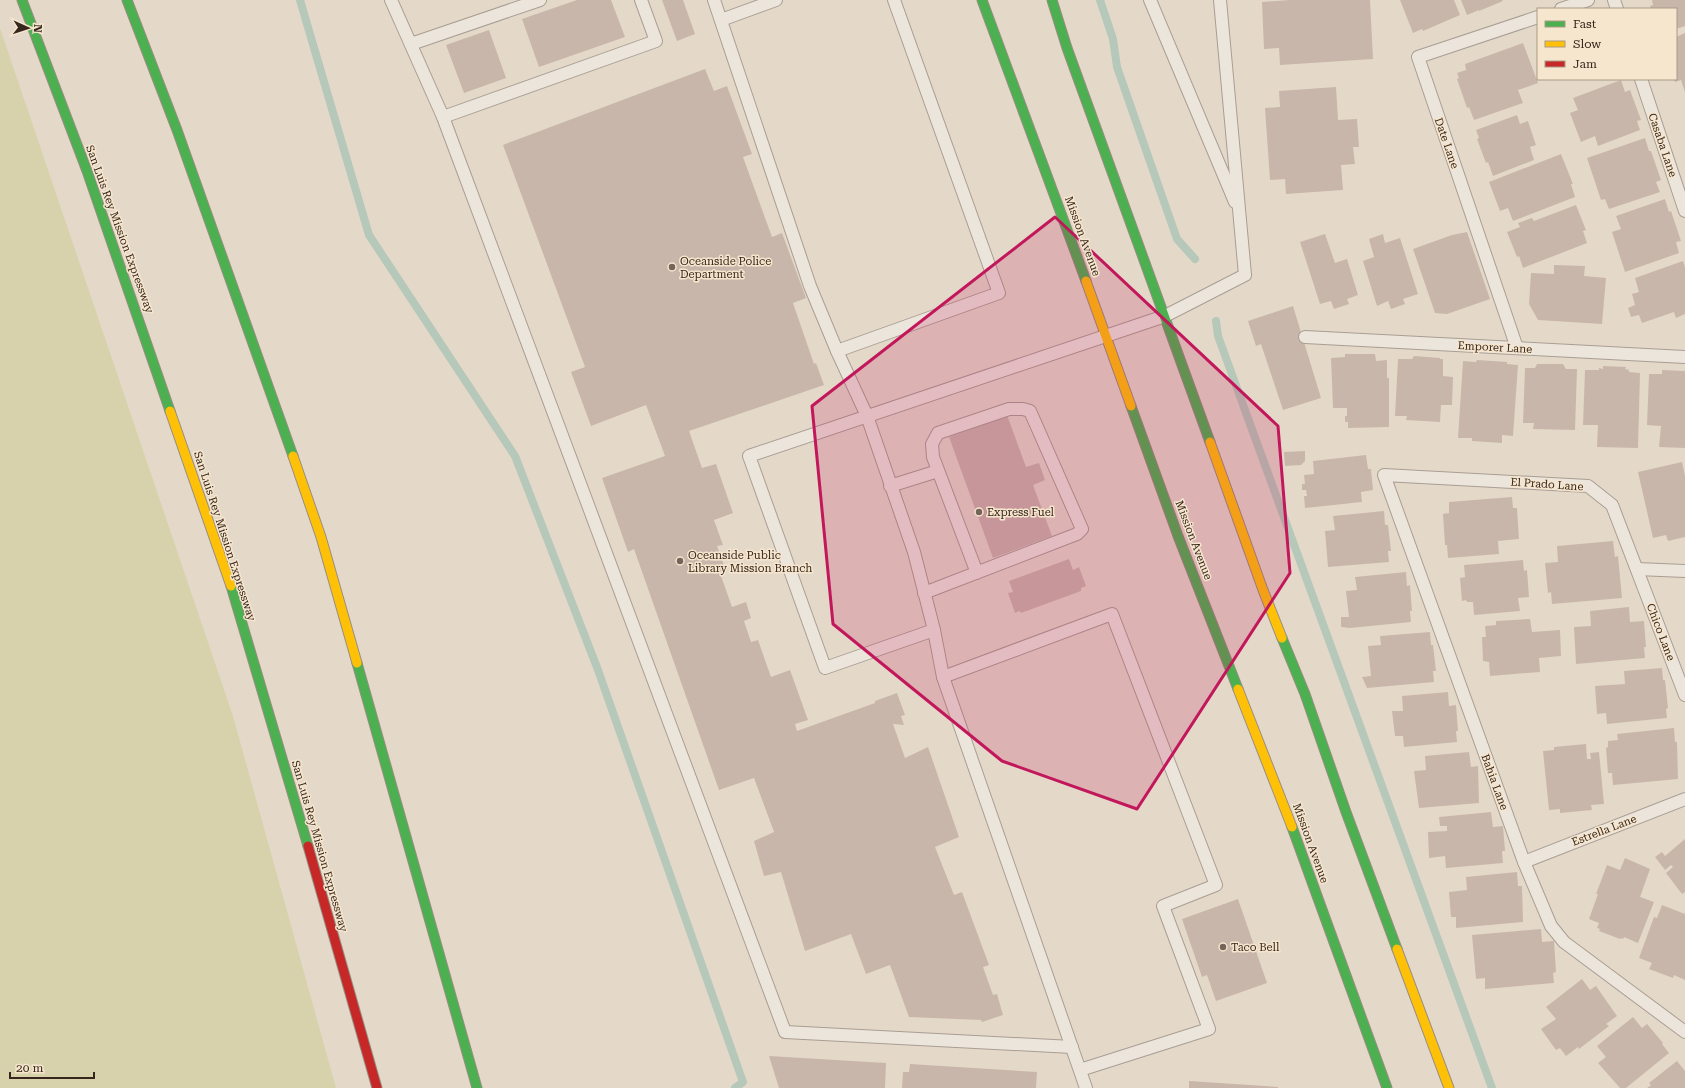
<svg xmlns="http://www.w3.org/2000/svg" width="1685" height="1088" font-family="'Roboto Serif',serif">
  <rect width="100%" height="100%" fill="#e4d9c9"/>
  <path fill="#d7d2ab" d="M0,28L233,716L336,1088H0Z"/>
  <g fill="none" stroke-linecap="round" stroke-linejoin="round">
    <g stroke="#b6c8ba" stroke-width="8">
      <path d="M300,0L369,235L515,456L598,670L743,1082L735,1088"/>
      <path d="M1100,0L1113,39L1117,67L1177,239L1195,259"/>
      <path d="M1216,321L1218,336L1492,1088"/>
    </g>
  </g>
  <g fill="#c8b6aa">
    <path d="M577,0H611L625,37L539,67L522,19Z"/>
    <path d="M662,0H683L695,34L677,41Z"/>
    <path d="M1290,0H1370L1373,59L1280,65L1279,48L1264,49L1262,2Z"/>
    <path d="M1400,0H1454L1460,15L1423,31L1422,29L1413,33Z"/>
    <path d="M1461,0H1502L1503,1L1479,11V10L1467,15Z"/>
    <path d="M1652,0H1685V26L1676,29V9H1651L1650,6L1653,5Z"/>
    <path d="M489,30L506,78L464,93L446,45Z"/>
    <path d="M1685,33V92L1681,80L1675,82L1674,79H1676V37Z"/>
    <path d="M1523,43L1538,83L1518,90L1523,103L1474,120L1469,107L1467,108L1457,79L1459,78L1457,73L1466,70L1465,64Z"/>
    <path d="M705,69L714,91L727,86L752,154L743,157L772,237L782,233L806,298L793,303L814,364L816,363L824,385L689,431L702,468L716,464L733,513L714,520L723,545L717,546L726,571L720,573L732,607L746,602L751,618L744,621L751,642L758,640L771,677L790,670L808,720L795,724L797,731L875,703V701L897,693L905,715L901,716L904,725L893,724L905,758L928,747L959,837L935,847L954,895L962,892L989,965L983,967L993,995L997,994L1003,1015L982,1022L981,1020L909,1017L890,965L866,974L851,934L805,951L781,872L764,876L754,841L774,832L754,778L719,790L634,549L628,552L602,478L665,456L646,405L591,426L571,372L585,367L503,145Z"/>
    <path d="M1621,80L1625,92L1630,90L1641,120L1637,121L1640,130L1598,146L1595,136L1581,142L1570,113L1578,110L1573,98Z"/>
    <path d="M1336,87L1338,120L1357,119L1359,147H1353L1355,164L1341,165L1343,190L1286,194L1285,179L1270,180L1265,108L1280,107L1279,91Z"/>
    <path d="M1517,115L1520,124L1528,121L1536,145L1530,147L1534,160L1493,176L1488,162L1486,163L1477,139L1479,138L1476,130Z"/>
    <path d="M1645,138L1649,151H1651L1661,180L1656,182L1660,192L1609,209L1605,199L1601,200L1587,158Z"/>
    <path d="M1561,154L1573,184H1571L1575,197L1513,221L1508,208L1500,211L1489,182Z"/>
    <path d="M1665,199L1669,212L1671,211L1681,241L1676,242L1679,253L1625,272L1612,232L1621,229L1616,216Z"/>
    <path d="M1576,205L1586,230L1583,231L1587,243L1523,268L1519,256L1517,257L1507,232L1520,227L1518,223L1532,218L1534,221Z"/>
    <path d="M1467,232L1490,299L1447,314L1435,313L1413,249L1452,235Z"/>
    <path d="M1325,234L1335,263L1347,259L1358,295L1347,299L1349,304L1334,309L1331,301L1320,304L1300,242Z"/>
    <path d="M1383,234L1385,243L1400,238L1418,294L1403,299L1405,304L1391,309L1388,301L1377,306L1363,261L1374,257L1369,239Z"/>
    <path d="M1683,261L1685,267V314L1676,318L1674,312L1642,323L1639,315L1631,317L1628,308L1635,305L1632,294L1639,292L1635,278Z"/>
    <path d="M1554,265L1585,266L1584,276L1606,278L1602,324L1538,320L1529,304L1531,273L1554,274Z"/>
    <path d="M1293,306L1321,398L1283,410L1261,344L1256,346L1248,321Z"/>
    <path d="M1345,354H1375L1376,361L1387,360V378H1389V427L1348,428V422H1345V416H1347V408H1333L1331,358L1345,357Z"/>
    <path d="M1414,356L1440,358V359H1443V376L1453,377L1452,405H1441L1440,422L1406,420L1407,416H1395L1398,359H1412Z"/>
    <path d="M1477,360L1507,362V364L1518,365L1513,436L1502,435V443L1472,441V438H1458L1463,361L1476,362Z"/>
    <path d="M1537,364H1563L1566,369H1577L1575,430L1533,429L1534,423H1523L1525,368H1535Z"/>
    <path d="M1603,366L1626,367L1625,369L1629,370V372L1640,373L1638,448L1597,447L1598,425H1583L1585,370H1599V368L1603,369Z"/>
    <path d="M1662,370L1685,371V448L1659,447L1661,426L1647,425L1649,374H1662Z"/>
    <path d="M1007,415L1026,467L1039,463L1045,480L1033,485L1052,536L993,558L949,437Z"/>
    <path d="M1305,451V461L1301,465L1285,466L1284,452Z"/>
    <path d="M1366,455L1368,469H1371L1373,490L1361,492L1362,502L1305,508L1304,496H1307L1306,490H1302V484H1305L1304,475L1314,474L1313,461Z"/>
    <path d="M1682,462L1685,476V537L1668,541L1666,535L1653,538L1638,472Z"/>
    <path d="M1512,497L1513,508H1517L1519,539L1498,541L1499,554L1448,558L1447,545H1445L1443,514L1449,513V502Z"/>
    <path d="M1384,511L1385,525H1388L1391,551H1388L1389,562L1328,567L1325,531L1335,530L1333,516Z"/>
    <path d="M1613,541L1615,557L1618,556L1622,598L1552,604L1551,592L1548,593L1545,563L1558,562L1557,546Z"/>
    <path d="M1069,559L1073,570L1079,567L1086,586L1081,588V591L1021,613L1020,611L1015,613L1008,593L1013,592L1009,581Z"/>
    <path d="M1523,560L1524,571L1527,570L1529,597L1518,598L1520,611L1474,615L1473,602H1467L1466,600L1462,601L1460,578L1465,577L1464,565Z"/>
    <path d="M1406,572L1407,586L1410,585L1412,611H1410L1411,622L1350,628L1341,627V617H1349L1346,591L1357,590L1355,577Z"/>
    <path d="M1629,607L1630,622L1644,621L1646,647H1644L1645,658L1576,664L1574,627L1591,626L1590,611Z"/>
    <path d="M1530,619L1532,632L1560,630L1561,656L1539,658L1540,672L1490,676L1489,662L1483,661L1482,637H1486L1485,626L1496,625V621Z"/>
    <path d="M1430,632L1431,645H1433L1436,671H1433L1434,682L1367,688L1362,677L1371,676L1368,646L1381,645L1380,636Z"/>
    <path d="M1662,668L1663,680H1665L1668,708L1666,709L1667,718L1607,724L1606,713L1597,714L1595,686L1625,684L1624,671Z"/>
    <path d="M1448,692L1449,706L1456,705L1458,731H1456L1457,742L1404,747L1403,736H1395L1392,711H1403L1402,696Z"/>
    <path d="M1674,728L1675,742H1677L1678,779L1613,785L1612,773H1608L1606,748L1608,747V741L1618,740L1617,734Z"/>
    <path d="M1586,744L1587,759H1591L1590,753L1599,752L1604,804L1591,805L1592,810L1560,813V809L1549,810L1543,751L1554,750V747Z"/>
    <path d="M1469,752L1471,767L1478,766L1479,803L1419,808L1414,771L1426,770L1425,756Z"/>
    <path d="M1491,812L1493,827L1503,826L1505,851H1502L1503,863L1446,868L1445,856L1429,858L1428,832L1447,831V826H1440L1439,817Z"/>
    <path d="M1685,839V892L1682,894L1666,873L1673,867L1671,865L1665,870L1655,857L1662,852L1665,856Z"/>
    <path d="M1625,858L1650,869L1640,897L1654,902L1638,943L1624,937L1623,939L1621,938L1620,939L1599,931L1600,929L1597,928L1599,923L1589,919L1598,894H1596L1607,865L1620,870Z"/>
    <path d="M1517,872L1518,886H1522L1523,922L1456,928V917H1451L1449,892L1467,890L1466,877Z"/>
    <path d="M1238,899L1267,983L1216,1001L1207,975L1202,977L1182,919Z"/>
    <path d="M1662,905L1685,914V980L1674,975L1673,978L1649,969L1652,963L1639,958L1654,917L1657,918Z"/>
    <path d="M1541,929L1542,942L1554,941L1556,972L1553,973L1554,983L1485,989V978L1476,979L1472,935Z"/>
    <path d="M1582,979L1590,990L1596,986L1617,1016L1606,1024L1609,1026L1579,1049L1578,1047L1566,1056L1560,1048L1556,1050L1541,1029L1556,1019L1546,1007Z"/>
    <path d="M1633,1017L1642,1028L1647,1024L1663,1043L1662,1044L1669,1053L1626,1088H1620L1598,1063L1606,1057L1597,1046Z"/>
    <path d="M769,1056L886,1063L885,1088H779Z"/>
    <path d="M1677,1061L1685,1071V1088H1647L1651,1085L1649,1083Z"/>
    <path d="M910,1064L1037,1072L1036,1088H902L903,1072H909Z"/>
    <path d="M1189,1081L1278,1087V1088H1189Z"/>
  </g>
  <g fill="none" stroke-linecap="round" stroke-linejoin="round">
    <defs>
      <g id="lane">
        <path d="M391,0L443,117L785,1032L1072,1047"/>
        <path d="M714,0L810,286L837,351L867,416L914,552L934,630L943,677L1086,1088"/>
        <path d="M1150,0L1235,202"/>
        <path d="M1614,0L1617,9"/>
        <path d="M1561,9L1588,0"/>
        <path d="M721,20L776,0"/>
        <path d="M411,44L540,0"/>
        <path d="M1641,79L1685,211"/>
        <path d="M443,117L656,41L641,0"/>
        <path d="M1305,337L1685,357"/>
        <path d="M1517,348L1418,57L1538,17"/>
        <path d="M837,351L999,293L894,0"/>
        <path d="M890,486L938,471"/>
        <path d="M1637,569L1685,571"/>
        <path d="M924,593L1077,534L1082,529L1030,411L1023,409H1009L938,433L932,444L933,457L977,573"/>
        <path d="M934,630L825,668L749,456L1165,316L1245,275L1220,0"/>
        <path d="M943,677L1112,614L1216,885L1163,906L1209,1029L1080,1070"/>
        <path d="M1685,695L1612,505L1588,486L1384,475L1524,862L1551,926L1564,942L1685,1032"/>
        <path d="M1524,862L1685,799"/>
      </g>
      <g id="fast">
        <path d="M22,0L87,171L170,411"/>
        <path d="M127,0L177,130L293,456"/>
        <path d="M982,0L1086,281"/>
        <path d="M1052,0L1067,48L1210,442"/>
        <path d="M1131,406L1178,536L1238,689"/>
        <path d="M231,586L308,846"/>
        <path d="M1282,638L1305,694L1346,812L1397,949"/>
        <path d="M357,663L477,1088"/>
        <path d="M1292,827L1387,1088"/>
      </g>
      <g id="slow">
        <path d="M1086,281L1131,406"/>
        <path d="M170,411L231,586"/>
        <path d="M1210,442L1263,590L1282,638"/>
        <path d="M293,456L321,537L357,663"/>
        <path d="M1238,689L1292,827"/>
        <path d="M1397,949L1449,1088"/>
      </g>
      <path id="jam" d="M308,846L377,1088"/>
    </defs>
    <use href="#lane" stroke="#a99e93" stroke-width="14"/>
    <use href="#fast" stroke="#988e83" stroke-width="11"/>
    <use href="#slow" stroke="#988e83" stroke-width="11"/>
    <use href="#jam" stroke="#988e83" stroke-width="11"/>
    <use href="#lane" stroke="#ece5db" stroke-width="12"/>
    <use href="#fast" stroke="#4caf50" stroke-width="9"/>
    <use href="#slow" stroke="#ffc107" stroke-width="9"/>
    <use href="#jam" stroke="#c62828" stroke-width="9"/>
  </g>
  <path fill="#c2185b" fill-opacity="0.2" stroke="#c2185b" stroke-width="3" stroke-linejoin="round" d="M1055,217L1278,426L1290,573L1137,809L1002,761L833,624L812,406Z"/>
  <g fill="#746558" stroke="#f6e6ce" stroke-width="1.5">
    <circle cx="672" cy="267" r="4"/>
    <circle cx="979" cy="512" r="4"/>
    <circle cx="680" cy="561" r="4"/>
    <circle cx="1223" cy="947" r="4"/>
  </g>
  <g text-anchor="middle" stroke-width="3" stroke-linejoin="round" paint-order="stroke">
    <g font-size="11" fill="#37261b" stroke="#f6e6ce">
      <text transform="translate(1447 143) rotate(71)" y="4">Date Lane</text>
      <text transform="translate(1663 145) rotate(71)" y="4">Casaba Lane</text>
      <text transform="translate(120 229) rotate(70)" y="4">San Luis Rey Mission Expressway</text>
      <text transform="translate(1083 236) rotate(70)" y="4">Mission Avenue</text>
      <text transform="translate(1495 347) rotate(3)" y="4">Emporer Lane</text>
      <text transform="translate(1547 484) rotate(4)" y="4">El Prado Lane</text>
      <text transform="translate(225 536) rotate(72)" y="4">San Luis Rey Mission Expressway</text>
      <text transform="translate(1194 540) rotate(69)" y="4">Mission Avenue</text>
      <text transform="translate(1661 632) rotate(69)" y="4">Chico Lane</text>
      <text transform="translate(1495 782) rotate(70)" y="4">Bahia Lane</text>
      <text transform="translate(1604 830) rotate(-21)" y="4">Estrella Lane</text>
      <text transform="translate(1311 843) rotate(70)" y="4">Mission Avenue</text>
      <text transform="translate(320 846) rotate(74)" y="4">San Luis Rey Mission Expressway</text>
    </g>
    <g font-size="11" fill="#37261b" stroke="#f6e6ce" text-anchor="start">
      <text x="680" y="265">Oceanside Police<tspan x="680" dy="13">Department</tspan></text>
      <text x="987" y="516">Express Fuel</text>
      <text x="688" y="559">Oceanside Public<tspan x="688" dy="13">Library Mission Branch</tspan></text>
      <text x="1231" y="951">Taco Bell</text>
    </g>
  </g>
  <rect x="1537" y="8" width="140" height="72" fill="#f6e6ce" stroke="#aa9986"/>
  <rect x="1545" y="21" width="20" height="6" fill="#4caf50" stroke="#aa9986"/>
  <text x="1573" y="28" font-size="12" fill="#37261b">Fast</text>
  <rect x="1545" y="41" width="20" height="6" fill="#ffc107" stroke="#aa9986"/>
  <text x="1573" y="48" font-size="12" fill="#37261b">Slow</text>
  <rect x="1545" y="61" width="20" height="6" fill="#c62828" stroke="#aa9986"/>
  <text x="1573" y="68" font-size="12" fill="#37261b">Jam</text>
  <g transform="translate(28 28) rotate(93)" stroke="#f6e6ce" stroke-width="3" paint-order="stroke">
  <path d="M0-3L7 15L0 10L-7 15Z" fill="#37261b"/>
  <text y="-6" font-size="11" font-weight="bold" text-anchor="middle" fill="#37261b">N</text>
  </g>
  <path d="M10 1072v6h84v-6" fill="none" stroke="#37261b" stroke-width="2"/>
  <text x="16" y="1072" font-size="12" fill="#37261b" stroke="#f6e6ce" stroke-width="3" paint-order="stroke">20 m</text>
</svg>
